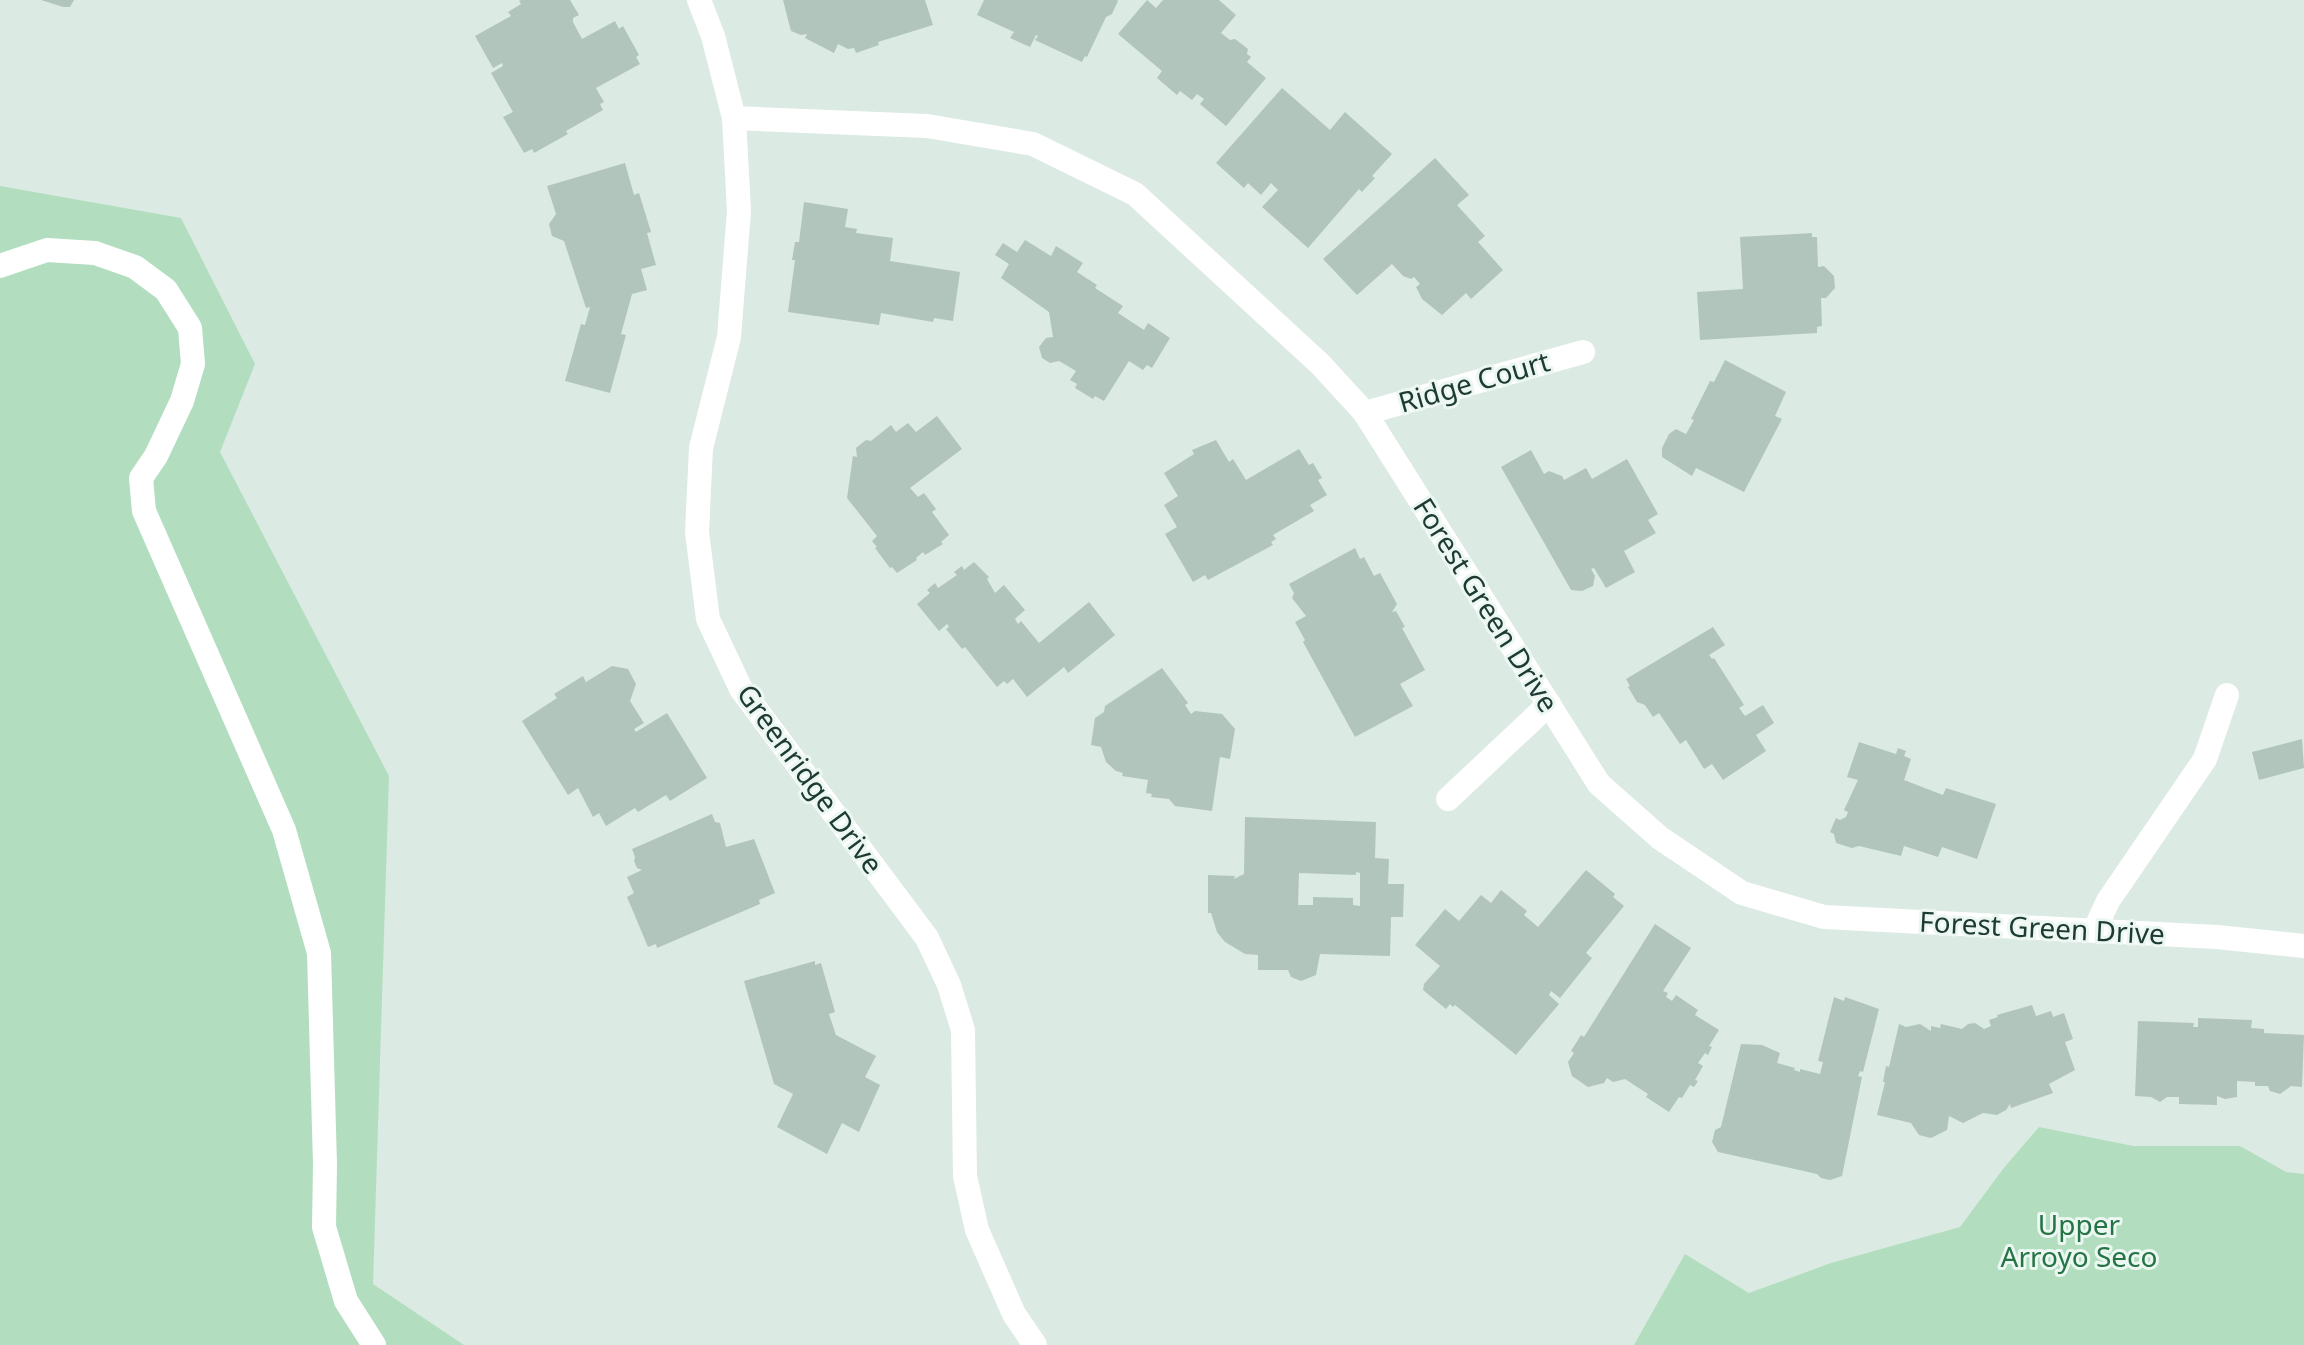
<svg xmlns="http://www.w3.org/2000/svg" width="2304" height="1345" font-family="'Noto Sans',sans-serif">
  <rect width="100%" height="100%" fill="#dceae4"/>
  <g fill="#b2debf">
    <path d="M0,186L181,218L255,364L220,452L389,776L373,1284L464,1345H0Z"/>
    <path d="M2039,1127L2133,1146H2240L2286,1172L2304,1174V1345H1634L1685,1254L1749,1293L1831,1263L1960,1227L2003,1169Z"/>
  </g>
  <g fill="#b1c5bd" fill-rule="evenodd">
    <path d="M41,0H74L70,7H63Z"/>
    <path d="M521,0H570L579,15L573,18V22L582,39L615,21L619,29L623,26L639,55L636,57L640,64L596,88L604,102L600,104L603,110L566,131L568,134L534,153L532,149L524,153L503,117L513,112L491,73L503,66L502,63L493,68L475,36L511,16L508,12L521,4L519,1Z"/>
    <path d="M783,0H925L933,25L878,42L879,45L856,53L854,48L848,49L838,44L834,53L805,38L807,34L801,35L791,31Z"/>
    <path d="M984,0H1117L1118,1L1112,14L1106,17L1087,57L1085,56L1082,62L1035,40L1038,36L1036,35L1030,47L1010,38L1014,32L977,15Z"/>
    <path d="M1147,0L1156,8L1163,0H1219L1236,15L1221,33L1230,40L1235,39L1248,49L1247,54L1251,57L1247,62L1266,78L1226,126L1200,104L1204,99L1197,94L1192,100L1180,91L1177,95L1157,78L1162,71L1118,34Z"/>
    <path d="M1282,88L1330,130L1345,112L1392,154L1372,176L1375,178L1362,192L1359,189L1308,248L1262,207L1278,190L1271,183L1261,195L1248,183L1244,188L1216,163Z"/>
    <path d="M1435,158L1469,195L1457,205L1485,236L1478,242L1503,270L1471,299L1466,293L1442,315L1422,299L1416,287L1420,284L1414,277L1411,279L1403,276L1392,264L1357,295L1323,259Z"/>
    <path d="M625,163L634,195L639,193L651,232L647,233L656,265L641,269L647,290L632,294L621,334L626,335L610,393L565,381L581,324L585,325L590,307L586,308L564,241L552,236L549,224L556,214L547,186Z"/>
    <path d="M804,202L848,209L845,227L857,229L856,233L893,238L890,261L960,272L953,321L934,318L933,322L881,313L879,325L788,312L795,260H792L795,242H799Z"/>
    <path d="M1812,233V237H1817L1818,267L1824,266L1834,276L1835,288L1826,298H1821L1822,326L1817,327V333L1700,340L1697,292L1743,289L1740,237Z"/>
    <path d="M1025,240L1051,256L1056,246L1083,263L1077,272L1097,285L1095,288L1123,306L1118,313L1144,330L1148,323L1170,338L1152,368L1147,365L1143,370L1129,361L1104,401L1095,396L1093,399L1075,388L1077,384L1070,380L1076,371L1059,361L1050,363L1042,358L1039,347L1046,338L1053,337L1049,312L1001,278L1009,264L995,255L1003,243L1017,252Z"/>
    <path d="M1725,360L1786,392L1775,416L1782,419L1744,492L1696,468L1692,476L1662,457V448L1669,434L1676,429L1686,434L1694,420L1691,419L1710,381L1714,382Z"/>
    <path d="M937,416L962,449L910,488L918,497L924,493L936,509L932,512L949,535L941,542L943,544L925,555L923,552L916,558L917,560L897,573L892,567L890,568L875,548L877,547L872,541L877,536L847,498L853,456L857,457L856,448L866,440L871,441L891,425L896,432L908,423L916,432Z"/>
    <path d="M1216,440L1229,462L1233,459L1246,480L1299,449L1309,465L1313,463L1322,478L1318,480L1327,495L1310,505L1314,511L1273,535L1276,539L1271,542L1273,545L1208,580L1205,575L1193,582L1165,534L1177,527L1164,505L1178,496L1164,473L1194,454L1192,450Z"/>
    <path d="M1531,450L1544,474L1549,471L1562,476L1564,480L1586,468L1592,479L1627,459L1658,514L1648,520L1656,533L1624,551L1635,572L1606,588L1594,568L1591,569L1595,576L1593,586L1582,591L1571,590L1501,467Z"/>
    <path d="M1355,548L1360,559L1364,557L1374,576L1380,573L1397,604L1392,612L1396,611L1405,627L1402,628L1425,670L1400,684L1413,706L1355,737L1303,642L1305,640L1295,622L1306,616L1292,598L1294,593L1289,584Z"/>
    <path d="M974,562L989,577L987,579L995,593L1004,585L1025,610L1015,619L1018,624L1021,621L1039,643L1089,602L1115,635L1068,673L1064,667L1027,697L1013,679L1007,684L1004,681L997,687L965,647L962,649L946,629L949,627L947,624L939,631L917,604L930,593L927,590L935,583L938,588L957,575L954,572L962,566L964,570Z"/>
    <path d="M1713,627L1725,645L1709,655L1712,659L1714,658L1744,705L1739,708L1745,716L1763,705L1774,723L1756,735L1766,751L1723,780L1712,764L1704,769L1686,740L1680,744L1659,713L1653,717L1645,705L1637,702L1628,687L1630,686L1626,679Z"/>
    <path d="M612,666L628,669L636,684L630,701L644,723L634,729L636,732L667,713L707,778L670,801L666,795L638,812L635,808L606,826L599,813L593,817L578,788L568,795L522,721L557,698L554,694L583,676L586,682Z"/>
    <path d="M1162,668L1188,703L1185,705L1191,714L1195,711L1222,714L1235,729L1230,759L1220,757L1212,811L1175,806L1169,799L1151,797L1152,794L1146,793L1148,780L1122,776L1123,773L1116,771L1106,762L1101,747L1091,745L1095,718L1104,712L1105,706Z"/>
    <path d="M2302,739L2304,768L2259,780L2252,752Z"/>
    <path d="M1859,742L1896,754L1898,748L1906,751L1904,756L1911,759L1904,780L1943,795L1946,788L1996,804L1977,859L1942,847L1938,857L1904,846L1901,856L1859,846L1852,848L1836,843L1834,834L1830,832L1836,818L1840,820L1846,817L1848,812L1844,810L1858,780L1847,777Z"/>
    <path d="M712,814L715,822L720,823L726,847L754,839L775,893L759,900L760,904L657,948L656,944L648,947L627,897L634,893L627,877L642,870L637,868L634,861L635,857L632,849Z"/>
    <path d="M1245,817L1376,822L1375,858L1389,859L1388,884H1404L1403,917H1391L1390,956L1320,954L1316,975L1301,981L1291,977L1288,970H1258V955L1245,954L1225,942L1217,932L1211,913H1208V875L1235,876L1234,879L1244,874ZM1356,872L1360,873V906L1353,905V898L1313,897V905H1298L1299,873L1356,875Z"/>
    <path d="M1586,870L1615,894L1613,897L1624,906L1586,953L1592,958L1560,998L1551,991L1549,995L1559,1004L1516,1055L1455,1005L1453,1007L1450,1004L1446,1009L1423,990L1424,984L1440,966L1415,945L1445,909L1459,921L1481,895L1491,903L1501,890L1527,911L1524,915L1538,927Z"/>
    <path d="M1655,924L1691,948L1663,991L1668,993L1666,997L1672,1001L1676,995L1698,1010L1695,1015L1719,1030L1709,1046L1712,1047L1708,1055L1705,1053L1698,1063L1703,1066L1695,1080L1698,1081L1694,1087L1690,1085L1682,1098L1679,1097L1669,1112L1646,1097L1648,1094L1625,1079L1613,1082L1607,1078L1604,1083L1588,1087L1572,1076L1568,1062L1574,1053L1571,1051L1581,1035L1584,1037Z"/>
    <path d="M815,961V965L821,963L835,1012L829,1014L836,1035L876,1056L865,1077L880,1085L859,1132L842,1123L827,1154L777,1127L793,1094L774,1084L744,981Z"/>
    <path d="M1834,997L1844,1001L1845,997L1879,1009L1863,1072L1860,1071L1858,1076L1862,1077L1842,1176L1830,1180L1821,1178L1817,1174L1718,1152L1712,1142L1715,1130L1721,1127L1741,1044L1762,1045L1780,1053L1777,1063L1795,1068L1794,1070L1800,1072V1069L1820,1074L1823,1062L1818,1061Z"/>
    <path d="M2032,1005L2036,1016L2051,1011L2053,1017L2064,1013L2073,1039L2065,1042L2075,1070L2049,1084L2053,1093L2011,1108L2010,1104L2006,1110L1997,1115L1983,1113L1963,1123L1949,1116L1947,1130L1931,1138L1919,1135L1911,1123L1877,1115L1885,1082H1883L1886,1066L1889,1067L1899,1024L1906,1027L1920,1024L1931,1031V1026L1940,1028L1941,1024L1962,1029L1968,1024L1975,1023L1984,1029L1991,1026L1989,1020L1998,1017L1997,1015Z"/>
    <path d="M2198,1018L2252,1020L2251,1028L2264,1029V1033L2304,1035L2302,1087L2291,1086L2280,1094L2270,1091L2268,1086H2255V1082L2237,1081V1097L2225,1099L2217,1096V1105L2179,1104V1097H2167L2160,1102L2151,1097L2135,1096L2138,1021L2194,1023L2193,1027H2198Z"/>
  </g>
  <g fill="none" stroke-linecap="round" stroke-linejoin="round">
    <g stroke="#fff" stroke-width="24">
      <path d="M699,0L713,36L734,118L739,211L729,337L701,448L697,532L708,619L741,689L927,938L949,985L963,1030L965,1176L977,1230L1014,1314L1035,1345"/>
      <path d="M734,118L927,126L1033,144L1135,194L1320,364L1365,413L1599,784L1660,838L1742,893L1824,917L2217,937L2304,946"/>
      <path d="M0,266L47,250L95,253L135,267L166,290L190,328L193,364L182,401L156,456L141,478L144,511L284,830L319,953L325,1164L324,1227L346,1301L374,1345"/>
      <path d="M1365,413L1583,352"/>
      <path d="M1448,799L1549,704"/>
      <path d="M2094,931L2108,901L2205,759L2227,695"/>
    </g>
  </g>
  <g text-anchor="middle" stroke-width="6" stroke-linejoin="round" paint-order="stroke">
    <g font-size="28" fill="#1d3a33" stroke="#ecf7f2">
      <text transform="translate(1474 382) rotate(-16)" y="10">Ridge Court</text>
      <text transform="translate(1486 605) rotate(58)" y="10">Forest Green Drive</text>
      <text transform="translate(810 779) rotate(54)" y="10">Greenridge Drive</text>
      <text transform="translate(2042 928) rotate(3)" y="10">Forest Green Drive</text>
    </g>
    <g font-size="28" fill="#247445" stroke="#ecf7f2">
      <text x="2079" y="1235">Upper<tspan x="2079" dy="32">Arroyo Seco</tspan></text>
    </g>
  </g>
</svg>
